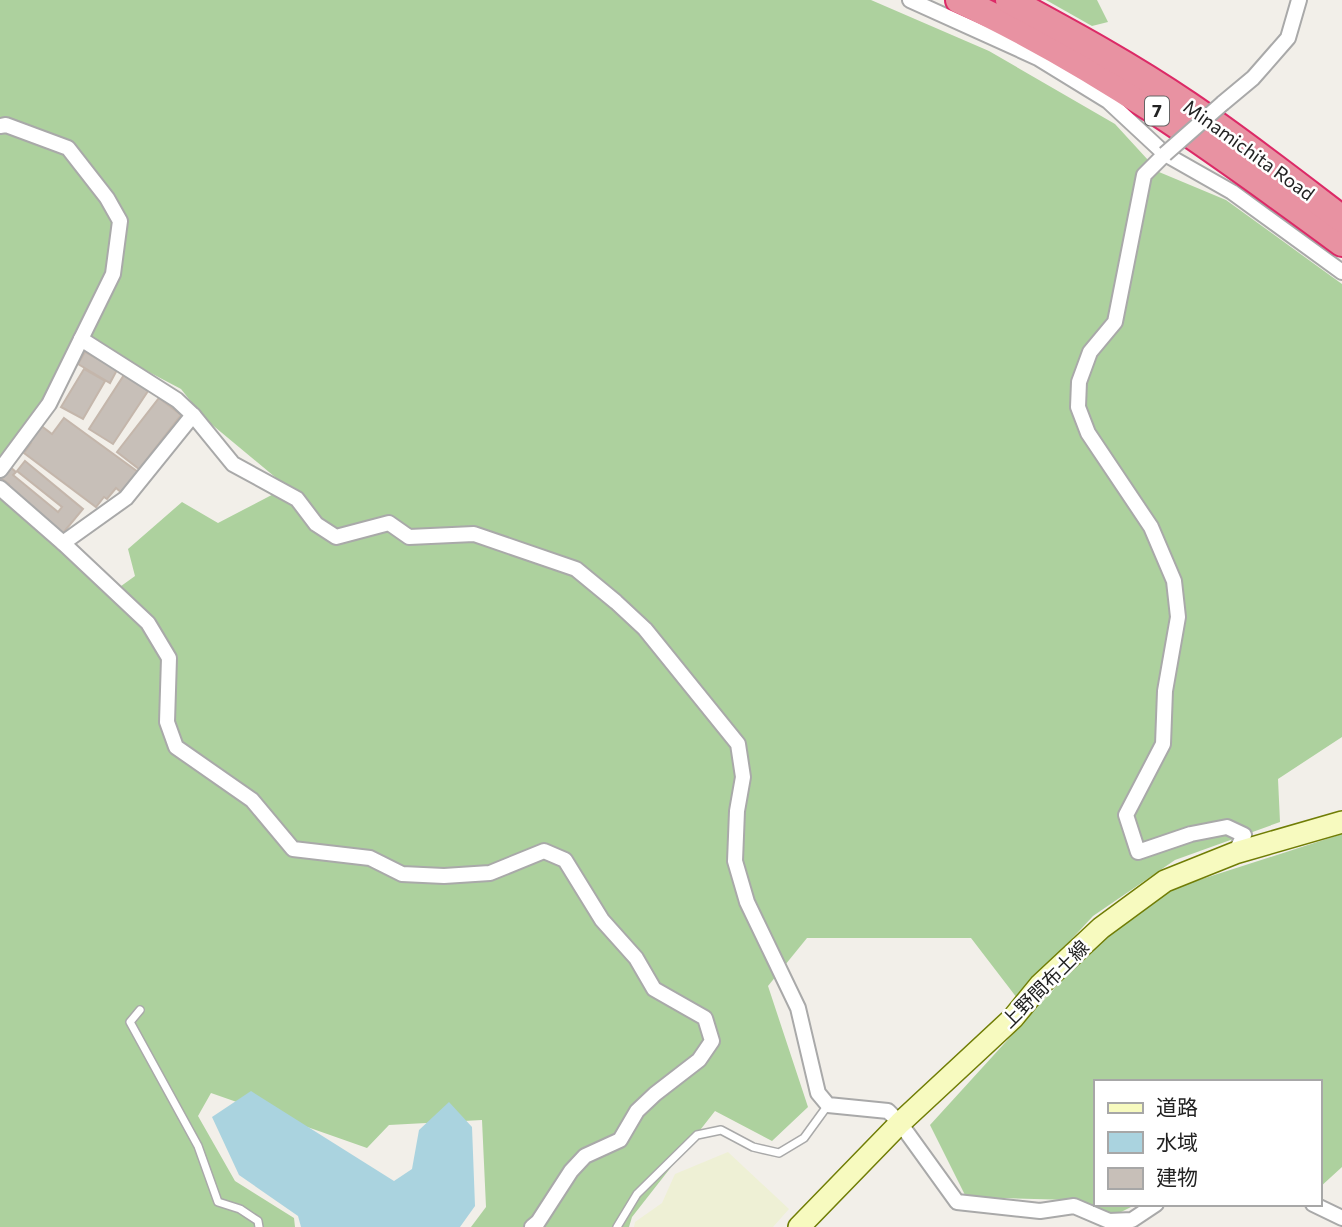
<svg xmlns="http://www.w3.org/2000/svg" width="1342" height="1227" font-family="Commissioner,'Noto Sans JP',sans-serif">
  <rect width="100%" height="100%" fill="#f2efe9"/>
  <path fill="#eef0d5" d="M728,1152L789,1209L773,1227H634L635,1222L662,1203L675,1174Z"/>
  <g fill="#add19e">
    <path d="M0,0H871L989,51L1115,124L1159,172L1226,200L1342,284V737L1278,779L1280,822L1175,860L1093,916L1017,998L971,938H807L768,986L808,1107L772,1141L715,1111L632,1217L629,1227H471L486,1207L482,1120L389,1125L367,1148L211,1093L198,1116L235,1181L294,1218L295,1227H0V494L110,594L135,576L128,549L182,502L218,523L287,487L204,418L181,389L75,333L44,402L0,461Z"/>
    <path d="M1046,0H1097L1108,22L1092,26Z"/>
    <path d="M1342,834V1167L1319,1188V1082H1095V1204H1137L1115,1215L1072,1200L966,1197L930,1125L1105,933L1171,889Z"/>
  </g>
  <path fill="#aad3df" d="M251,1091L394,1181L412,1169L419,1130L449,1102L472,1127L475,1206L460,1227H301L298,1216L239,1175L212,1117Z"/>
  <g fill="#c7bfb8" stroke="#c4b6ab" stroke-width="2">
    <path d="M85,352L117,370L110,383L78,364Z"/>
    <path d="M84,369L105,381L83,419L61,407Z"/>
    <path d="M124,375L148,391L113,444L89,429Z"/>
    <path d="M159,398L181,415L139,469L117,452Z"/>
    <path d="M64,418L138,472L122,493L116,488L107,499L104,497L96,507L24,453L31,443L29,441L40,425L52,434Z"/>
    <path d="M25,461L83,509L63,533L7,486L9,484L2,479V475L9,466L16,472L13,475L58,512L62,507L17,471Z"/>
  </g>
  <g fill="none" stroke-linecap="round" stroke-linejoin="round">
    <defs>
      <g id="service">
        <path d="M140,1010L130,1022L198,1146L218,1202L240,1209L258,1221L259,1227"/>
        <path d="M617,1227L637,1194L697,1135L721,1130L753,1147L779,1153L804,1138L828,1105"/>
      </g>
      <g id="minor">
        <path d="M910,0L1038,58L1108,101L1165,154L1232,192L1342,272"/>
        <path d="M1223,103L1253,78L1288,38L1299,0"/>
        <path d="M0,126L6,125L68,148L107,198L120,221L113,274L49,404L0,470"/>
        <path d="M1165,154L1144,175L1115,322L1090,352L1079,382L1078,407L1088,433L1151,527L1174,581L1178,617L1165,691L1163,744L1126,815L1138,852L1191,834L1227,827L1244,835L1235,853"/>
        <path d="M81,339L177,400L193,415L233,464L297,499L316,524L336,537L389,523L409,537L474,534L576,569L616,602L645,629L738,744L743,777L737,811L735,861L747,902L798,1008L818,1093L828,1105L888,1111L900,1123L957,1202L1040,1211L1074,1206L1109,1221L1132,1220L1156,1204"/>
        <path d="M0,488L63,543L148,623L169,658L167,722L176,747L252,800L293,849L370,858L402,874L444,876L490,873L544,851L565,860L602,920L636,958L654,989L705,1018L712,1041L699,1060L655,1094L637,1111L620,1140L585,1156L571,1171L538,1222L532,1227"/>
        <path d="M63,543L126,498L193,415"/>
        <path d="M1313,1204L1342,1218"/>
      </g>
      <path id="secondary" d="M799,1227L900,1123L1013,1018L1040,985L1101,928L1165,881L1235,853L1342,822"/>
      <g id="motorway">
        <path d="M959,0C1097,64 1220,153 1342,243"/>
        <path d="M1009,0C1070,33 1131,66 1188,105C1241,141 1291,180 1342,219"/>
      </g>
    </defs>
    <use href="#service" stroke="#a9a9a9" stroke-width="10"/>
    <use href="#minor" stroke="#a9a9a9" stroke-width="18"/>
    <use href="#secondary" stroke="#707d05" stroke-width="24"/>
    <use href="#motorway" stroke="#dc2a67" stroke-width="30"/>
    <use href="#service" stroke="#fff" stroke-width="7"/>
    <use href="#minor" stroke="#fff" stroke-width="14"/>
    <use href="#secondary" stroke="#f7fabf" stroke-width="21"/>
    <use href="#motorway" stroke="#e892a2" stroke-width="26"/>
    <defs>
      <path id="minor-bridge" d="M1165,154L1223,103"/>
    </defs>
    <use href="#minor-bridge" stroke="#a9a9a9" stroke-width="18" stroke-linecap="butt"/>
    <use href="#minor-bridge" stroke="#fff" stroke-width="14"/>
  </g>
  <g text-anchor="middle" stroke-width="5" stroke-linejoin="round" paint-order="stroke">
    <rect fill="#fff" stroke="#646464" stroke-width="2" x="1145" y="96.5" width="24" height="29" rx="5"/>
    <g font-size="18" font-weight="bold" fill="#222">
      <text x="1157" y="117">7</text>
    </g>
    <g font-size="19" fill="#222" stroke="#fff">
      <text transform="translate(1249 150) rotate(36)" y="7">Minamichita Road</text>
      <text transform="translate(1045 984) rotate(-45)" y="7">上野間布土線</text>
    </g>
  </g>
  <rect x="1094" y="1080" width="228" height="126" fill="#ffffff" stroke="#a7a7a7" stroke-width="2"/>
  <rect x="1108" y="1103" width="35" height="10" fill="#f7fabf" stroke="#a7a7a7" stroke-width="2"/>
  <text x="1156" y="1115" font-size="21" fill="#222222">道路</text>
  <rect x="1108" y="1132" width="35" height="21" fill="#aad3df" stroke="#a7a7a7" stroke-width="2"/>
  <text x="1156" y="1150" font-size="21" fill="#222222">水域</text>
  <rect x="1108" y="1168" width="35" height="21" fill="#c7bfb8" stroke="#a7a7a7" stroke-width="2"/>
  <text x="1156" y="1185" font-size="21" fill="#222222">建物</text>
</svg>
